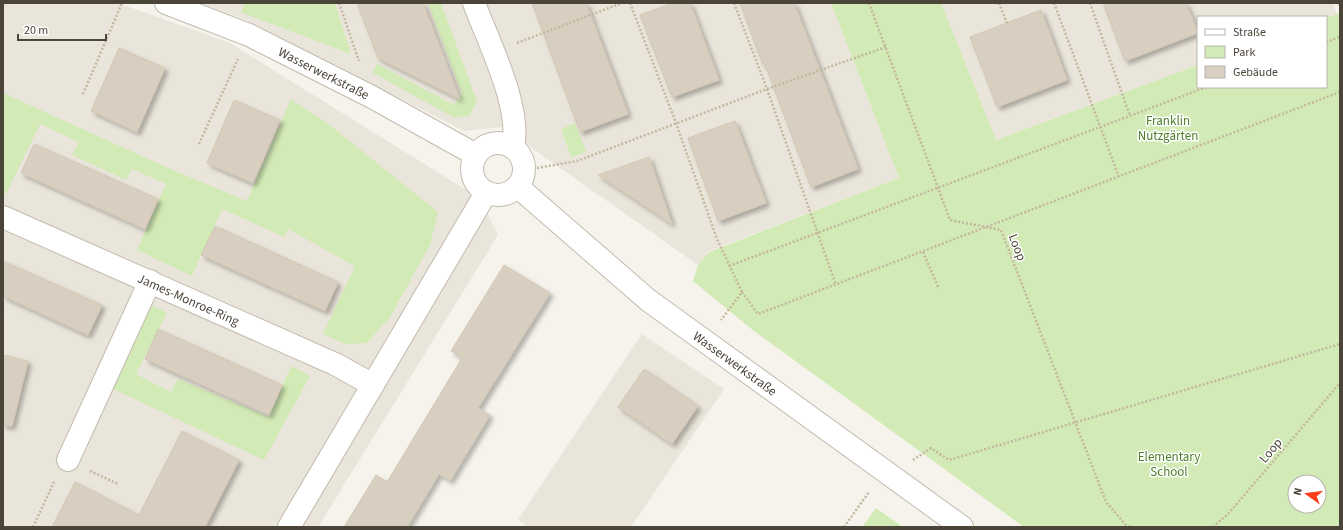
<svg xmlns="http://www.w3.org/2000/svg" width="1343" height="530" font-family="'Source Sans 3',sans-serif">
  <defs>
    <filter id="shadow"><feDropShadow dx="3.5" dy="3.5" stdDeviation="2" flood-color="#0004"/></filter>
  </defs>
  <rect width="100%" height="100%" fill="#f6f3ec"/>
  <g fill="#eae5da">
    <path d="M3,3H118L230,43L479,198L498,235L318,527H3Z"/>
    <path d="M200,3H831L899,178L709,251L698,265L502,127L464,131L244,19Z"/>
    <path d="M941,3H1333L1337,14L1326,18L1198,17V65L995,140Z"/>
    <path d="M642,334L724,389L631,527H528L518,520Z"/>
  </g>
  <g fill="#d2eab5" fill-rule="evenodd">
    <path d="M245,3H335L351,54L243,13H241Z"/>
    <path d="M428,3H441L477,102L469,116L453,117L373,73L377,64L454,105L462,94Z"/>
    <path d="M831,3H941L996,140L1198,65V87H1326V18L1340,13V527H1024L754,331L693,281L698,265L709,252L899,178ZM1295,482H1319V506H1295Z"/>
    <path d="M3,93L175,171L247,201L291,99L331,126L438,212L430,245L390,317L367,343L345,344L323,334L355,266L288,229L284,237L222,209L192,276L137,250L166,184L132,169L126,180L72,155L79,142L40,124L6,194L3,192Z"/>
    <path d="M575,123L586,152L571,157L561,129Z"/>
    <path d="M148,303L167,313L136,374L171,392L178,379L269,417L291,366L310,376L264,460L109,387Z"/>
    <path d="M876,508L903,527H862Z"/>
  </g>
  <g fill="#d8cfc1" stroke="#d3c7b4" filter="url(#shadow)">
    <path d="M357,3H423L460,99L378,58Z"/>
    <path d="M532,3H586L628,114L580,132Z"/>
    <path d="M673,3H690L719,80L672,97L640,15Z"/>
    <path d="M740,3H794L858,169L811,187L765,64L763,65Z"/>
    <path d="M1103,3H1186L1198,33L1125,61Z"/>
    <path d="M1041,10L1067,80L997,107L970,37Z"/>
    <path d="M119,48L165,68L137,132L91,111Z"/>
    <path d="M234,100L280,120L253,183L207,163Z"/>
    <path d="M735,121L766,203L718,221L688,138Z"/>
    <path d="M34,144L158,199L145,229L21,173Z"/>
    <path d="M649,157L672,224L598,175Z"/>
    <path d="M215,226L338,282L325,311L201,255Z"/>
    <path d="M3,261L102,305L88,335L3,296Z"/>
    <path d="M504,265L550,293L478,408L490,415L450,481L439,474L407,527H344L376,475L387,482L462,358L451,351Z"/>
    <path d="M158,329L282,385L269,415L145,359Z"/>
    <path d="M3,355L28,361L12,426L3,425Z"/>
    <path d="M644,369L698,406L672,444L618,407Z"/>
    <path d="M182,431L239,460L205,527H52L75,482L139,515Z"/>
  </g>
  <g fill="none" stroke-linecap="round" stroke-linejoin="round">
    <defs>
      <g id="minor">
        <path d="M474,3C488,41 522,107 513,147"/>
        <path id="s1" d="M3,217L335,364L373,385"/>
        <path d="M68,460L150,281"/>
        <path d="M289,527L486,193"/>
      </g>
      <g id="tertiary">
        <path id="s2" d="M166,3L249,35L372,97L476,155"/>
        <circle cx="498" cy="169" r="26"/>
        <path id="s3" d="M518,187L648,300L962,527"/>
      </g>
    </defs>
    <use href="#minor" stroke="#c2bbae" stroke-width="24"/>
    <use href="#tertiary" stroke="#c2bbae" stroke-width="24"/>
    <g stroke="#c4b79f" stroke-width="2.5" stroke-dasharray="2 2" stroke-linecap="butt">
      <path d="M339,3L359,61"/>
      <path d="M630,3L676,123L717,239L742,292L721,320"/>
      <path d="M734,3L767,89L836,285"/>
      <path d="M869,3L950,220L1001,230L1106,502L1126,525L1130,527"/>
      <path d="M999,3L1007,23"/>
      <path d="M1054,3L1119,177"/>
      <path d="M1090,3L1130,116"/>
      <path d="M1339,3L1340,7"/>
      <path d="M1326,42L1340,37"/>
      <path d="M517,43L622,3"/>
      <path d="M83,94L122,3"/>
      <path d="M199,144L238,59"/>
      <path d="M537,168L577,161L767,89L886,47"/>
      <path d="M923,252L939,289"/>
      <path d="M729,266L1207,87"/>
      <path d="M742,292L758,314L1340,92"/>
      <path d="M913,460L931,448L949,460L1340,344"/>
      <path d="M90,471L118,484"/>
      <path d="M33,527L54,482"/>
      <path d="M844,527L869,492"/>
      <path d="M1213,527L1229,513L1340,383"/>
    </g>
    <use href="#minor" stroke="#fff" stroke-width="22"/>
    <use href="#tertiary" stroke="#fff" stroke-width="22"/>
  </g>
  <g text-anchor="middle" stroke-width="3" stroke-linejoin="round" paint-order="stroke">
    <g font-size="13" fill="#4b4439" stroke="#fff">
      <text dy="5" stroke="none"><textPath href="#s2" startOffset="173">Wasserwerkstraße</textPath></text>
      <text transform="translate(1018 247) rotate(69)" y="5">Loop</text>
      <text dy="5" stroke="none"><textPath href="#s1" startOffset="203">James-Monroe-Ring</textPath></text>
      <text dy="5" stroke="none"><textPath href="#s3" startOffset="280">Wasserwerkstraße</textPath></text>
      <text transform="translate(1270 450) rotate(-50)" y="5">Loop</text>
    </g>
    <g font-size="13" fill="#4a7f2a" stroke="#fff">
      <text x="1168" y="125">Franklin<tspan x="1168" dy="15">Nutzgärten</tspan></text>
      <text x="1169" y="461">Elementary<tspan x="1169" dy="15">School</tspan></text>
    </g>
  </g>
  <rect width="1343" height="530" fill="none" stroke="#4b4439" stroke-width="8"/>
  <rect x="1197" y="16" width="130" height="72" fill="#ffffff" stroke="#b7b4b0"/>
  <rect x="1205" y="29" width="20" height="6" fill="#ffffff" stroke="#b7b4b0"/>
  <text x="1233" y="36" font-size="12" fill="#4b4439">Straße</text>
  <rect x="1205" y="46" width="20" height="12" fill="#d2eab5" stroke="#b7b4b0"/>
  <text x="1233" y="56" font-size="12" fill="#4b4439">Park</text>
  <rect x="1205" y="66" width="20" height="12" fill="#d8cfc1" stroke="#b7b4b0"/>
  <text x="1233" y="76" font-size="12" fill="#4b4439">Gebäude</text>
  <g transform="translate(1307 494) rotate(284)"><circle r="19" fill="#ffffff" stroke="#b7b4b0"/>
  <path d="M0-3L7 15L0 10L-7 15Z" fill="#fc3f1d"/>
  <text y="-6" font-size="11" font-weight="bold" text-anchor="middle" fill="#4b4439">N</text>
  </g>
  <path d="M18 34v6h88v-6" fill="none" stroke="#4b4439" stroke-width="2"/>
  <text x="24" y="34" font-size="12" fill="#4b4439" stroke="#ffffff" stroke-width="3" paint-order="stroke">20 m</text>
</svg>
